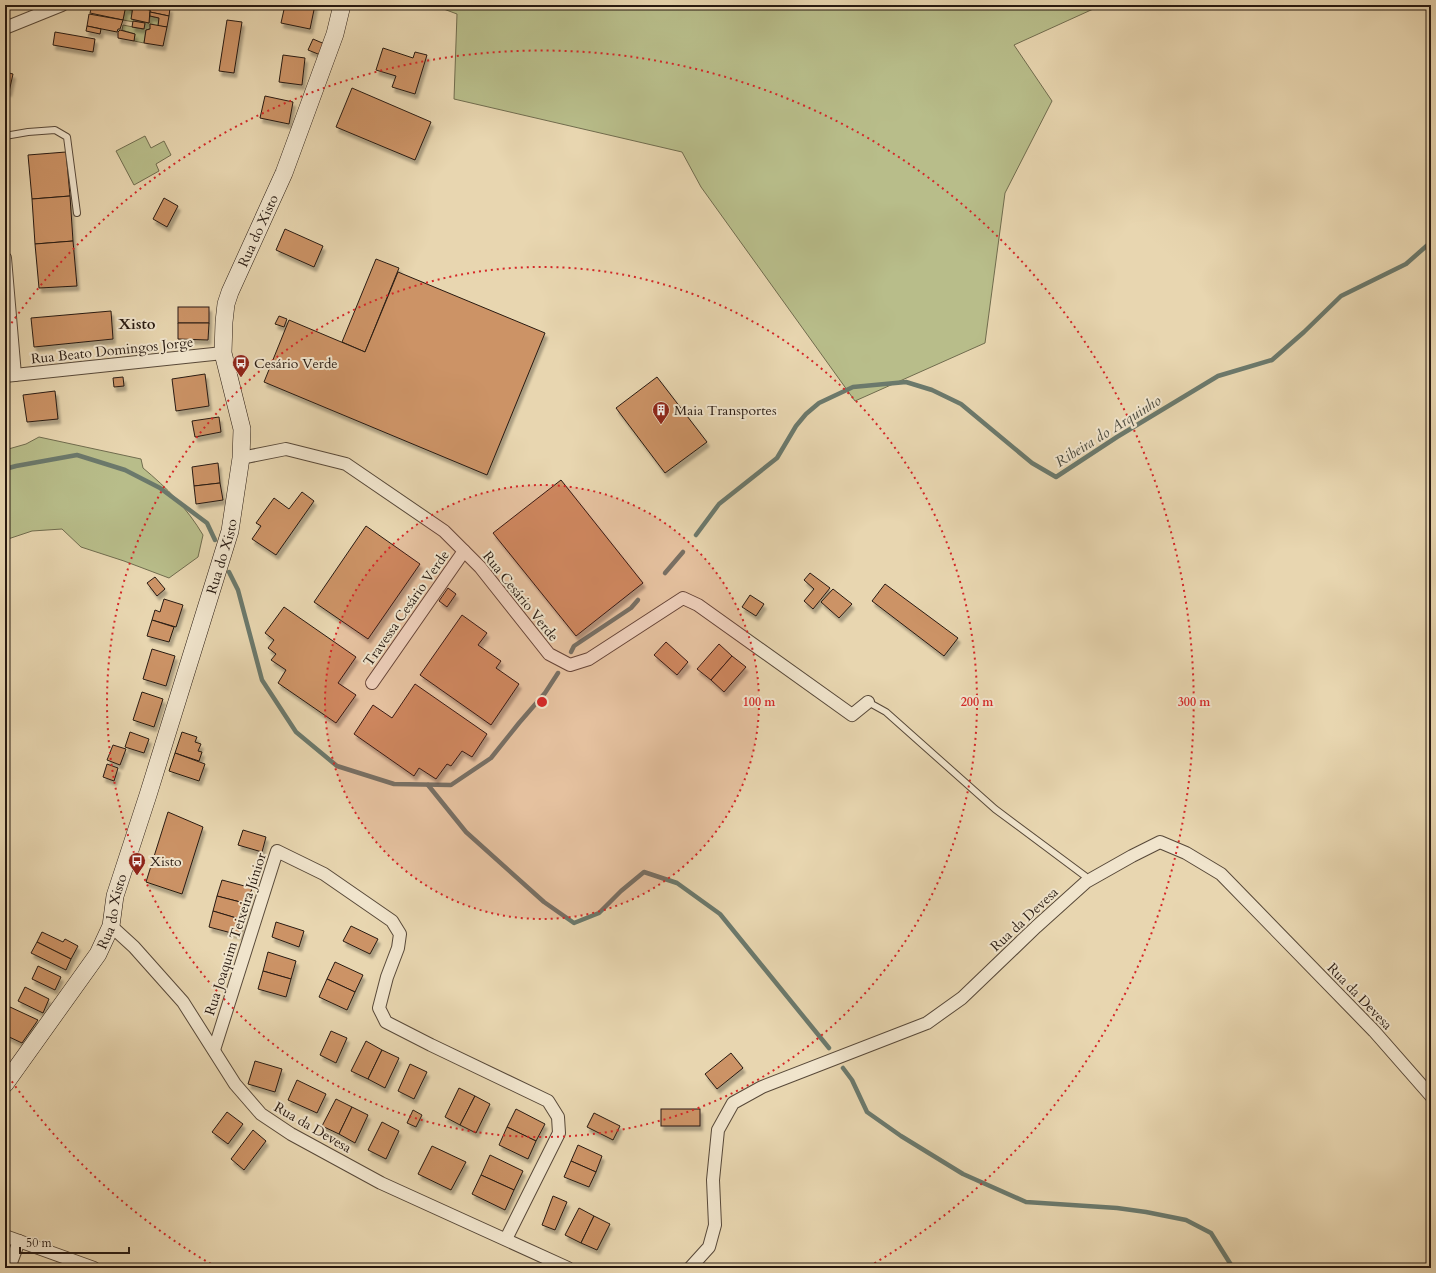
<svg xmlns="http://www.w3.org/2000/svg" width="1436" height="1273" font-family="Cardo,serif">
  <defs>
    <filter id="shadow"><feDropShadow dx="2.5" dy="4.5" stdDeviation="1" flood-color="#0004"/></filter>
  </defs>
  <rect width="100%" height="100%" fill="#e8d6b0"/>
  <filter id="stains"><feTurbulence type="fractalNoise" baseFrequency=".005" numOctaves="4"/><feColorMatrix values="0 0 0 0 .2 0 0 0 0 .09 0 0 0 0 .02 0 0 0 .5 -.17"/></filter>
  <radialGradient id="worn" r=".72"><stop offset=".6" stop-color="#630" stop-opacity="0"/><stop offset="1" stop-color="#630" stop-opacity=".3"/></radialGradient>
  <g fill="#b8bd8a" stroke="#706c4e">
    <path d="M433,5H1102L1014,45L1052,101L1005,193L985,343L855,401L701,187L682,152L454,99L457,14Z"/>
    <path d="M125,9L132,10V19L149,23L150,16L159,18L158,26L146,30L144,43L134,41L135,34L122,30L123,25L143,29L145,24L123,20Z"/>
    <path d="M145,136L151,148L164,141L171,155L156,164L159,171L134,185L116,151Z"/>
    <path d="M39,437L141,459L143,468C167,488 187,508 203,535L198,557L169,578L124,561L81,547L62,529L32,531L5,540V450L26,444Z"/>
  </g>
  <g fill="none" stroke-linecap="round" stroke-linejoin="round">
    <g stroke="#6b796c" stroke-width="4.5">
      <path d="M5,469L16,466L77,455L125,470L160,488L207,523L215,540"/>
      <path d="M696,535L719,504L777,458L796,426L806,414L819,403L853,387L906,382L932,390L961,404L1032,463L1056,477L1117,437L1218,376L1272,360L1304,332L1341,296L1406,264L1431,242"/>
      <path d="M229,572L238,590L262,680L296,732L337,766L394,784L451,785L491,758L519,723L545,693L558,673"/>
      <path d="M665,573L683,552"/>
      <path d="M571,652L574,646L631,608L638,600"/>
      <path d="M428,785L466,832L544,902L574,923L599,913L621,891L644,872L677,883L720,914L829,1048"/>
      <path d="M843,1068L852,1080L867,1112L901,1136L963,1174L1026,1202L1117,1208L1146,1212L1186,1220L1211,1233L1233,1268"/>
    </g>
  </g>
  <g fill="#cc9366" stroke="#281a11" filter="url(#shadow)">
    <path d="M92,5H126L123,20L90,13Z"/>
    <path d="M125,5H151L150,10Z"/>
    <path d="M126,5L133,7L132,10L125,9Z"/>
    <path d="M151,5L170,8L169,16L150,12Z"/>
    <path d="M285,5H315L310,29L281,23Z"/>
    <path d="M133,7L150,10L149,23L131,19Z"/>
    <path d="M150,12L169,16L167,27L158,26L159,18L150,16Z"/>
    <path d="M89,14L123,20L120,29H118L117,32L87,26Z"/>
    <path d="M227,20L242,22L234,73L219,71Z"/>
    <path d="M133,21L145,23L144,29L132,27Z"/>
    <path d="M150,24L167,27L163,46L144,43L146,30L150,29Z"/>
    <path d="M87,26L101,29L100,34L86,31Z"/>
    <path d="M120,30L135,34L134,41L118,38V32Z"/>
    <path d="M55,32L95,39L93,52L53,45Z"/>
    <path d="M313,39L327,45L323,56L308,50Z"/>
    <path d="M383,48L413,58L415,52L427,55L415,94L392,87L396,76L376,70Z"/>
    <path d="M283,55L305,58L302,85L279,82Z"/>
    <path d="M5,72L13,74L9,92L5,91Z"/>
    <path d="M352,88L431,122L415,160L336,127Z"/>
    <path d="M265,96L293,102L289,124L260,118Z"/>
    <path d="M66,152L70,196L32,199L28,155Z"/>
    <path d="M70,196L73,241L35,244L32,199Z"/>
    <path d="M164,198L178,206L167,227L153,219Z"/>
    <path d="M285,229L323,246L314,267L276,250Z"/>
    <path d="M73,241L77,286L39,288L35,244Z"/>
    <path d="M376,259L399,268L365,352L342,342Z"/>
    <path d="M398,272L545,333L487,475L264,382L289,320L365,352Z"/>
    <rect x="178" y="307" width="31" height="16"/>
    <path d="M111,311L113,339L34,347L31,318Z"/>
    <path d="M279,316L287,319L284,327L275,324Z"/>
    <path d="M178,323H209L208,340L178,339Z"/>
    <path d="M205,374L209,406L176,411L172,379Z"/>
    <path d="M123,377L124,386L114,387L113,378Z"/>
    <path d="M657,377L707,442L665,473L616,408Z"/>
    <path d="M55,391L58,419L27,422L23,395Z"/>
    <path d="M219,417L221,432L195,437L192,421Z"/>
    <path d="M218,463L220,483L194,486L192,467Z"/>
    <path d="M561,480L643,583L576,636L493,533Z"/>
    <path d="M220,483L223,500L196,504L194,486Z"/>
    <path d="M302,492L314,501L276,555L252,539L261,526L256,523L274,498L289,509Z"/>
    <path d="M366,526L420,564L368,639L314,602Z"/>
    <path d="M810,573L830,588L813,609L804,601L814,589L804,580Z"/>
    <path d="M155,577L165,589L157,596L147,583Z"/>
    <path d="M885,584L958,638L944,656L872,601Z"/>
    <path d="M448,588L456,594L447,607L439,601Z"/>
    <path d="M833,589L852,604L839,618L821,602Z"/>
    <path d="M750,595L764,604L756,616L742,607Z"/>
    <path d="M164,599L183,605L176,627L152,620L155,610L160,612Z"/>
    <path d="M284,607L356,657L338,683L356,695L336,723L278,683L286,670L271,660L276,654L268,648L274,640L265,633Z"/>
    <path d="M462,615L487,633L478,645L501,661L496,668L519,684L491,725L420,675Z"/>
    <path d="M152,620L174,627L169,642L147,636Z"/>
    <path d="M666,642L688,662L677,675L654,655Z"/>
    <path d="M719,644L732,656L711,680L697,669Z"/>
    <path d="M152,649L175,656L166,686L143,679Z"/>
    <path d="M732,656L746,667L724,692L711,680Z"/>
    <path d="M415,684L487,734L472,757L462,751L451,766L447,764L436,779L419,768L414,776L354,734L373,705L392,718Z"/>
    <path d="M142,692L163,699L154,727L133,720Z"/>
    <path d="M130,732L149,739L144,753L125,747Z"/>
    <path d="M182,732L197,737L195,742L201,744L198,751L202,752L199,761L175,753Z"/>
    <path d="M113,745L126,749L120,765L107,760Z"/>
    <path d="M175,753L205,764L199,781L169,771Z"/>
    <path d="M107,764L118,768L114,781L103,777Z"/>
    <path d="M168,812L203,827L182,894L146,882Z"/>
    <path d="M243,830L266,837L262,852L238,845Z"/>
    <path d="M222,880L252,888L248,904L217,896Z"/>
    <path d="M217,896L248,904L243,920L213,911Z"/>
    <path d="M213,911L243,920L239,935L209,927Z"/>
    <path d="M276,922L304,931L299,947L272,937Z"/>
    <path d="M351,926L378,939L370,954L343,941Z"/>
    <path d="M42,932L63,942L65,939L78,946L71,959L37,942Z"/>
    <path d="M37,942L71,959L66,970L31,953Z"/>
    <path d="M268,952L296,961L291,979L263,971Z"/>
    <path d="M335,962L363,975L355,992L327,979Z"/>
    <path d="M38,966L61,977L55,990L32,979Z"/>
    <path d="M263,971L291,979L286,997L258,989Z"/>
    <path d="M327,979L355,992L347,1010L319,997Z"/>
    <path d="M25,987L49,999L43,1013L18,1001Z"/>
    <path d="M10,1007L38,1020L22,1043L5,1035V1012L7,1013Z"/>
    <path d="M331,1031L347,1038L336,1063L320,1055Z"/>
    <path d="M366,1041L382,1050L368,1079L351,1071Z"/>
    <path d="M382,1050L399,1058L385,1088L368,1079Z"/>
    <path d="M731,1053L743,1068L717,1089L705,1074Z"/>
    <path d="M255,1061L282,1069L275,1092L248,1084Z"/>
    <path d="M410,1064L427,1072L414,1099L398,1091Z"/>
    <path d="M297,1080L326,1094L317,1113L288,1100Z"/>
    <path d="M459,1088L475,1096L460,1125L445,1117Z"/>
    <path d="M475,1096L490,1104L476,1133L460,1125Z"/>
    <path d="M336,1099L352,1107L339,1134L322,1126Z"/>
    <path d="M352,1107L368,1115L355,1143L339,1134Z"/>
    <path d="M516,1109L545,1124L536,1141L507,1127Z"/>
    <rect x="661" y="1109" width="39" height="17"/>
    <path d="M413,1110L422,1115L416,1127L407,1123Z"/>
    <path d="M227,1112L243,1124L228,1144L212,1132Z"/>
    <path d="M594,1113L620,1126L613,1140L587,1127Z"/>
    <path d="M382,1122L399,1131L386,1159L368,1150Z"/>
    <path d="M507,1127L536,1141L528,1159L499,1145Z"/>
    <path d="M253,1130L266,1141L244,1170L231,1159Z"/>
    <path d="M578,1145L602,1156L596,1172L571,1161Z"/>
    <path d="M432,1146L466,1162L451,1190L418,1174Z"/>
    <path d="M490,1155L523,1171L514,1190L481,1175Z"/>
    <path d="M571,1161L596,1172L589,1187L564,1177Z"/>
    <path d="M481,1175L514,1190L505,1210L472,1194Z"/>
    <path d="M553,1196L567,1202L555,1230L542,1225Z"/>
    <path d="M579,1208L594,1216L581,1243L565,1235Z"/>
    <path d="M594,1216L610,1224L597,1250L581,1243Z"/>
  </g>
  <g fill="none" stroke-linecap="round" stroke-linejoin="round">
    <defs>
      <g id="lane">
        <path d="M5,136L28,132L55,130L67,137L77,213"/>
        <path d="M868,702L886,712L995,809L1085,876L1089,881"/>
      </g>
      <g id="street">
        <path d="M5,28L62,5"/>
        <path d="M5,258L15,375"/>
        <path d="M5,376L223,353"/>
        <path d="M241,458L286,449L346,464L444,531L480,567L549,654L570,665L589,659L683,598L698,605L852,715L868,702"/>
        <path d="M372,683L464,551"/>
        <path d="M111,926L134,947L183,1002L235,1084L261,1114L291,1134L381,1183L568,1268"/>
        <path d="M214,1050L277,851L324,874L392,921L400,934L398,948L387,977L379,1008L386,1022L431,1045L548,1101L558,1117L559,1133L506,1239"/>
        <path d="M5,1236L94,1268"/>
        <path d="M9,1268L19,1241"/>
        <path d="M690,1268L709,1247L715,1225L713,1180L718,1130L733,1103L762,1087L927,1023L962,998L1036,927L1086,882L1132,856L1160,842L1186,853L1221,874L1374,1031L1431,1096"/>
      </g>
      <g id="secondary">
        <path id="s1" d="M5,1084L98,954L111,926L115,896L148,795L230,531L241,458L242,429L223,353L224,322L226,304L230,292L284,173L335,34L342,5"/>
      </g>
    </defs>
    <use href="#lane" stroke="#584939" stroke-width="8"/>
    <use href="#street" stroke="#584939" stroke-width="14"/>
    <use href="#secondary" stroke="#281a11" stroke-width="18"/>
    <use href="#lane" stroke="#f0e4cc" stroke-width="6"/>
    <use href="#street" stroke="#f0e4cc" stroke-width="12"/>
    <use href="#secondary" stroke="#f0e4cc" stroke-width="17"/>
  </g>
  <circle cx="542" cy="702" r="217" fill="#d62828" fill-opacity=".12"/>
  <g fill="none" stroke="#d62828" stroke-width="2" stroke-dasharray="2 4">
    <circle cx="542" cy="702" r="217"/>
    <circle cx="542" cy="702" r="435"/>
    <path d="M216 1267A652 652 0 0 1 8 1076M8 328A652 652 0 1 1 868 1267"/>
  </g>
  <defs>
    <symbol id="bus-pin" viewBox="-11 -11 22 30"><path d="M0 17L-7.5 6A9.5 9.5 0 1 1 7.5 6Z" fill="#8f2418" stroke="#f0e4cc"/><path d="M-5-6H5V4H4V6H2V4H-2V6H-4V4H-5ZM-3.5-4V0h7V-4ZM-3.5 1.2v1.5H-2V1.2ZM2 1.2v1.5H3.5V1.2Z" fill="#fff"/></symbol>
    <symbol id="building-pin" viewBox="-11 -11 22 30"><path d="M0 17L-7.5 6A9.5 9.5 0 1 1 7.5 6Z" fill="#8f2418" stroke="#f0e4cc"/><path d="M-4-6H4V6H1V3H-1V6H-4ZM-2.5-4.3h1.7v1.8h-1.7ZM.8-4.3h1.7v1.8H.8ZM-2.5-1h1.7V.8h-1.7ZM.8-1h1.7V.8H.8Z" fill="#fff"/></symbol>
  </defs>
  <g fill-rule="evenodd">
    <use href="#bus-pin" x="231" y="353" width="20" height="27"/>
    <use href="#building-pin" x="651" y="400" width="20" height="27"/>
    <use href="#bus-pin" x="127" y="851" width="20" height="27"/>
  </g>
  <g text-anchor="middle" stroke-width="4" stroke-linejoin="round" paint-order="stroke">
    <g font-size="14" fill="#281a11" stroke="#f0e4cc">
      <text dy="5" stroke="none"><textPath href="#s1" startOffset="914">Rua do Xisto</textPath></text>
      <text transform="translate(112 350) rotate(-6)" y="5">Rua Beato Domingos Jorge</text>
      <text dy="5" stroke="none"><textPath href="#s1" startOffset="577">Rua do Xisto</textPath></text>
      <text transform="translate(521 596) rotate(51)" y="5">Rua Cesário Verde</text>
      <text transform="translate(406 608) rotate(-55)" y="5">Travessa Cesário Verde</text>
      <text dy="5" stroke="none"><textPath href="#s1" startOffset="205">Rua do Xisto</textPath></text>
      <text transform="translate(1024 919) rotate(-43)" y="5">Rua da Devesa</text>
      <text transform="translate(235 934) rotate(-72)" y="5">Rua Joaquim Teixeira Júnior</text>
      <text transform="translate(1360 996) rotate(46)" y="5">Rua da Devesa</text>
      <text transform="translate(313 1127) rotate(30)" y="5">Rua da Devesa</text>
    </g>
    <g font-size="14" fill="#281a11" stroke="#f0e4cc" text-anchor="start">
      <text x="254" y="368">Cesário Verde</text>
      <text x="674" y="415">Maia Transportes</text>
      <text x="150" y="866">Xisto</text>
    </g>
    <g font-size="15" font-weight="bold" fill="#281a11" stroke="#f0e4cc">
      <text x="137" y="329">Xisto</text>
    </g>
    <g font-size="15" font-style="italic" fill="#4a4a3e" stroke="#f0e4cc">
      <text transform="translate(1108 431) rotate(-32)" y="5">Ribeira do Arquinho</text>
    </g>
  </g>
  <circle cx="542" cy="702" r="6" fill="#d62828" stroke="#f0e4cc" stroke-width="2"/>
  <g font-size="12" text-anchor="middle" font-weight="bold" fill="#d62828" stroke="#f0e4cc" stroke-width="4" stroke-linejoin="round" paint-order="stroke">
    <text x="759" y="706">100 m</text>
    <text x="977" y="706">200 m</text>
    <text x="1194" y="706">300 m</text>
  </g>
  <rect width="1436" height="1273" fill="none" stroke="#e8d6b0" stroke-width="20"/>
  <rect x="6" y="6" width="1424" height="1261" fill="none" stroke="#281a11" stroke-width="2"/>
  <rect x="10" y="10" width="1416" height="1253" fill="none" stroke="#281a11"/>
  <path d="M20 1247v6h109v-6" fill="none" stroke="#281a11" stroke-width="2"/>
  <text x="26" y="1247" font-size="12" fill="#281a11" stroke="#f0e4cc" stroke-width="3" paint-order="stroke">50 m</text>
  <rect width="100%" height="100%" filter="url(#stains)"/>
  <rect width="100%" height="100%" fill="url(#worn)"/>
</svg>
